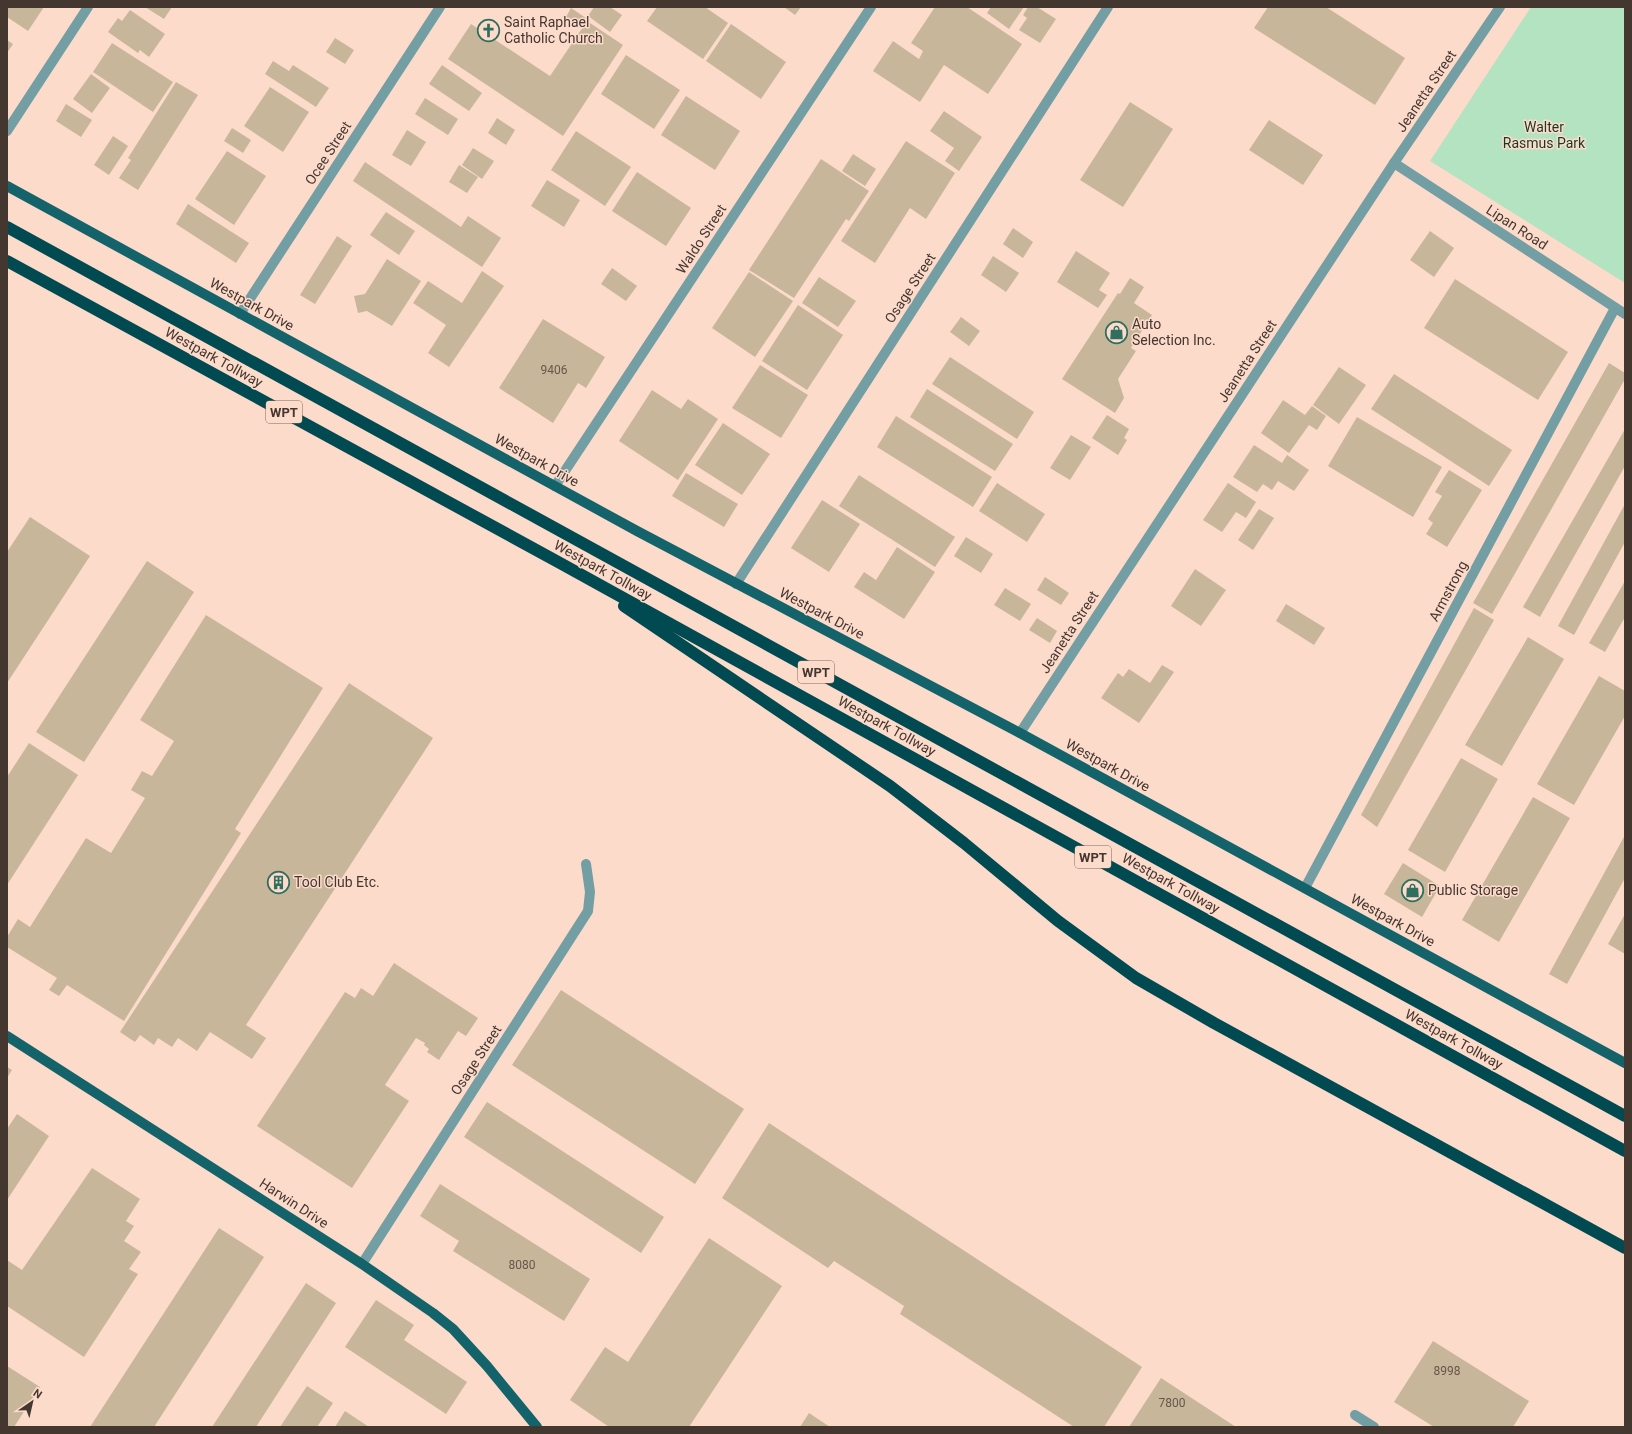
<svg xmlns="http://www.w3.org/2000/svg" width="1632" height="1434" font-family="Roboto,sans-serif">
  <rect width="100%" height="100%" fill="#fddbcb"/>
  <path fill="#b3e3c1" d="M1531,7H1625V283L1430,161Z"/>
  <g fill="#c8b69a">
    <path d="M7,7H44L28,31L7,17Z"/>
    <path d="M145,7H172L164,19Z"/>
    <path d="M594,7H610L622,15L610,32L588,16Z"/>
    <path d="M657,7H705L728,23L703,59L647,21Z"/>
    <path d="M784,7H801L795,15Z"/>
    <path d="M935,7H967L1022,44L988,94L944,65L920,102L873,71L893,41L919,59L923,51L911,43Z"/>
    <path d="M991,7H1024L1009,29L987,13Z"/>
    <path d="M1028,7H1037L1056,19L1040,43L1019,30L1027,18L1023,15Z"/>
    <path d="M1268,7H1326L1405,58L1375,105L1254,28Z"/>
    <path d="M571,8L586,18L580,28L565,19Z"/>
    <path d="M130,10L165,34L149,57L140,50L138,53L108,32L118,18L122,21Z"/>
    <path d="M587,21L623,45L563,136L448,59L471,24L550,76Z"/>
    <path d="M731,24L786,62L761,99L706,61Z"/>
    <path d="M335,38L354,50L345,64L326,52Z"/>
    <path d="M7,40L13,44L7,53Z"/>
    <path d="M112,43L173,82L153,112L93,72Z"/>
    <path d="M626,55L680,90L654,129L601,94Z"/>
    <path d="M273,61L289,71L293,65L329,88L316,107L265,74Z"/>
    <path d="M442,65L482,93L469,111L429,84Z"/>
    <path d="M91,74L110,88L92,113L73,99Z"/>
    <path d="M176,82L198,95L138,190L119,178L131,160L128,158Z"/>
    <path d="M270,87L309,112L283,152L244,126Z"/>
    <path d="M686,96L740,131L715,170L661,135Z"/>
    <path d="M425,98L458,119L448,135L415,114Z"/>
    <path d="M1130,102L1173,129L1123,207L1080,180Z"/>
    <path d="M66,104L92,120L81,137L56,121Z"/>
    <path d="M944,111L982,137L959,171L945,161L954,148L930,131Z"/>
    <path d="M497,118L515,130L506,145L488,133Z"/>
    <path d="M1269,120L1323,155L1303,185L1249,150Z"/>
    <path d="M232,128L251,140L243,153L224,141Z"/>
    <path d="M407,130L426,142L411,166L392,155Z"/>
    <path d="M576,131L631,167L605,206L551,170Z"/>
    <path d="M113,136L128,146L109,175L94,165Z"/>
    <path d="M906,141L955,173L926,219L910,208L875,263L841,241Z"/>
    <path d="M473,148L494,161L482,179L462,165Z"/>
    <path d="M227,151L266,176L234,225L195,199Z"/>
    <path d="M853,154L876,169L865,186L842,171Z"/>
    <path d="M821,159L869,191L849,221L846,219L794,298L749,270Z"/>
    <path d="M365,162L461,227L468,216L501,238L482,267L353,181Z"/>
    <path d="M459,165L478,177L467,193L449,182Z"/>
    <path d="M637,172L691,208L666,246L612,211Z"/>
    <path d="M547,180L580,200L564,227L531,206Z"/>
    <path d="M188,204L249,243L236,263L176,224Z"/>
    <path d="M386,212L415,231L399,255L370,235Z"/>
    <path d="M1013,228L1033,242L1023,258L1003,244Z"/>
    <path d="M1430,231L1454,248L1434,277L1410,260Z"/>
    <path d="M337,236L352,246L315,304L300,295Z"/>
    <path d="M1076,251L1110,273L1099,290L1107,295L1098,308L1057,282Z"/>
    <path d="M993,256L1019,273L1006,292L981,275Z"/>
    <path d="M387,259L421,281L392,326L367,311L358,313L354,296L365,294Z"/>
    <path d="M612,268L637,286L626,301L601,284Z"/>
    <path d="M482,271L504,286L449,367L428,353L446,325L413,303L428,281L462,303Z"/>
    <path d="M749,272L793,301L755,357L712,328Z"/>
    <path d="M819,277L856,301L838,327L802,303Z"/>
    <path d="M1130,278L1144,287L1134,303L1152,315L1131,348L1136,351L1118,379L1124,398L1115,413L1062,379L1118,293L1120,294Z"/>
    <path d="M1455,279L1568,352L1538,400L1424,328Z"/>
    <path d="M798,305L843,335L807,390L762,361Z"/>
    <path d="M961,317L980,331L969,346L950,332Z"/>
    <path d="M543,319L605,357L586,388L578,383L553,423L499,388Z"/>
    <path d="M950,357L1034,412L1017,439L932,384Z"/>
    <path d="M1609,363L1625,373V379L1492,614L1473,603Z"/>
    <path d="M760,365L808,395L781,438L732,408Z"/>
    <path d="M1339,367L1366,385L1339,424L1313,405Z"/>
    <path d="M1394,374L1512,450L1489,486L1371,409Z"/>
    <path d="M927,389L1013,444L995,471L910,417Z"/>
    <path d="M652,390L681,409L688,399L718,419L678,480L619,441Z"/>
    <path d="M1283,400L1305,415L1312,406L1326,416L1317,430L1309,425L1289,453L1261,433Z"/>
    <path d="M1107,415L1129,429L1124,438L1127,440L1118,455L1092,438Z"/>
    <path d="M896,416L992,477L973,507L877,447Z"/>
    <path d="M1357,417L1442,467L1413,517L1328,466Z"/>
    <path d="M723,423L770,454L742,495L695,465Z"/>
    <path d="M1625,429V466L1540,617L1523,607Z"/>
    <path d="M1071,435L1091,447L1070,480L1050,468Z"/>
    <path d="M1254,445L1282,463L1287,455L1309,470L1294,491L1278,481L1272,490L1263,484L1257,492L1233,477Z"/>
    <path d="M1449,470L1482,490L1447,547L1426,534L1433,523L1428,519L1442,496L1435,492Z"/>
    <path d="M686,473L738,504L724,527L672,496Z"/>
    <path d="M859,475L955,537L935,567L839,506Z"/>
    <path d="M997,483L1045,514L1027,542L979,511Z"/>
    <path d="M1228,483L1256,502L1246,518L1236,512L1222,532L1203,520Z"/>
    <path d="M822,500L860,524L829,572L791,548Z"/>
    <path d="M1625,504V542L1574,635L1558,626Z"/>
    <path d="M1259,509L1274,518L1253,550L1238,540Z"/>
    <path d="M30,517L90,556L7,683V552Z"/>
    <path d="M966,537L993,554L981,573L954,556Z"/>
    <path d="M897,547L935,572L904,619L854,587L864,572L876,580Z"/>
    <path d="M147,561L194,592L84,762L36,732Z"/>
    <path d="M1195,569L1226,590L1201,626L1171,606Z"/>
    <path d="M1045,577L1069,593L1061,605L1037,590Z"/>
    <path d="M1625,581V617L1605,652L1589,643Z"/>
    <path d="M1005,588L1031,604L1020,621L994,605Z"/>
    <path d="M1286,604L1325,628L1314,645L1276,621Z"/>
    <path d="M1474,608L1494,620L1377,827L1361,815Z"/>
    <path d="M206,615L323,688L235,829L241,833L124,1021L67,985L59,996L49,990L57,978L7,947V937L18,919L30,927L86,838L111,853L145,798L131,790L142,771L152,776L174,741L140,720Z"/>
    <path d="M1037,618L1057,631L1050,643L1029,630Z"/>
    <path d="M1528,637L1564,659L1502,766L1465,745Z"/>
    <path d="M1162,665L1174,672L1139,723L1101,698L1118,673L1123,677L1129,669L1150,683Z"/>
    <path d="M1599,676L1625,691V716L1574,805L1537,784Z"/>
    <path d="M349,683L433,738L246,1025L266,1038L252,1059L210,1032L197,1051L178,1038L172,1047L158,1038L154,1045L140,1035L135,1042L120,1032Z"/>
    <path d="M29,743L78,775L7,885V777Z"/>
    <path d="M1461,758L1498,779L1445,872L1408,850Z"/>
    <path d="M1533,797L1570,818L1499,942L1462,920Z"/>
    <path d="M1625,835V878L1567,984L1549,974Z"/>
    <path d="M1403,863L1440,886L1422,917L1384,894Z"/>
    <path d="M1625,914V954L1608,944Z"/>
    <path d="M394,963L478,1018L466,1036L458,1031L439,1060L427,1052L429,1049L424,1045L425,1043L416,1038L385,1085L409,1101L352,1188L257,1126L345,992L355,998L361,988L373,996Z"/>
    <path d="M561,990L744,1109L695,1184L512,1065Z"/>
    <path d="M7,1067L12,1070L7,1078Z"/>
    <path d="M487,1102L664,1217L641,1253L464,1137Z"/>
    <path d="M17,1114L49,1136L7,1200V1129Z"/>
    <path d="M769,1123L1142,1367L1104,1427H1074L900,1314L904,1306L834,1261L828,1268L722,1198Z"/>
    <path d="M92,1168L140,1199L126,1221L134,1226L124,1241L141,1252L129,1269L138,1274L84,1357L7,1306V1260L22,1270Z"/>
    <path d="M440,1184L590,1279L564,1321L453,1251L459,1241L420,1216Z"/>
    <path d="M219,1228L264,1257L154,1427H90Z"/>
    <path d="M709,1238L782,1286L689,1427H609L570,1400L605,1347L628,1362Z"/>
    <path d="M306,1283L336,1303L256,1427H212Z"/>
    <path d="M376,1300L414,1325L404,1340L467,1382L446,1414L345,1347Z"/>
    <path d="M1433,1341L1529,1401L1513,1427H1434L1394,1402Z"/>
    <path d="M7,1366L40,1387L14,1427H7Z"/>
    <path d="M1161,1378L1236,1427H1129Z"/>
    <path d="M307,1386L333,1403L317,1427H280Z"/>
    <path d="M345,1411L369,1427H335Z"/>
    <path d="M809,1413L830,1427H800Z"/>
  </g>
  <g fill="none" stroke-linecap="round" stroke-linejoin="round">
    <g stroke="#739ea4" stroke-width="10">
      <path d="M7,131L88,7"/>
      <path d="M1394,163L1625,314"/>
      <path d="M240,314L440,7"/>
      <path d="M555,486L871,7"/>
      <path d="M736,584L1108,7"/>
      <path d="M1020,733L1394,163L1500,7"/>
      <path d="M1305,888L1615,308"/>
      <path d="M362,1264L588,911L590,892L586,864"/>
      <path d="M1355,1415L1374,1427"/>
    </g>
    <g stroke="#14626a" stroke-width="10">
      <path d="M7,186L637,531L1020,733L1625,1063"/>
      <path d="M7,1036L362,1264L433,1313L453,1329L487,1366L537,1427"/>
    </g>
    <g stroke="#024a51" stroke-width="12">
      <path d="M7,227L1625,1116"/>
      <path d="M7,261L560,563L1625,1151"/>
      <path d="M624,606L890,786L964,843L1058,921L1136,978L1214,1023L1625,1248"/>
    </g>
  </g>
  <defs>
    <symbol id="church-ring" viewBox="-11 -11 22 22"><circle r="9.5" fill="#fddbcb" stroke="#2e6f5f" stroke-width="1.5"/><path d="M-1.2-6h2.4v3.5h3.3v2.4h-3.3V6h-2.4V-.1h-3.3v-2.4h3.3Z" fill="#2e6f5f"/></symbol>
    <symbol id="shop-ring" viewBox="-11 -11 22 22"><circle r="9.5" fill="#fddbcb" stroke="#2e6f5f" stroke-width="1.5"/><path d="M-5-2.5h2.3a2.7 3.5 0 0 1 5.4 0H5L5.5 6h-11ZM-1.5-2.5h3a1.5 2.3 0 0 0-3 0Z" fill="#2e6f5f"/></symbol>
    <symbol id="building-ring" viewBox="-11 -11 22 22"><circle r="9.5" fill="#fddbcb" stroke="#2e6f5f" stroke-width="1.5"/><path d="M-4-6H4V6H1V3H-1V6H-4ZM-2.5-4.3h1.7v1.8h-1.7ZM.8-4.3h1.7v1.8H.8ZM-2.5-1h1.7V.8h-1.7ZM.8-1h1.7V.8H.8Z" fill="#2e6f5f"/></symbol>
  </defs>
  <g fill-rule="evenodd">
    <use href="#church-ring" x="476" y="18" width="25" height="25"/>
    <use href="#shop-ring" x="1104" y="320" width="25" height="25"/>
    <use href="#building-ring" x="266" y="870" width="25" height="25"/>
    <use href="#shop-ring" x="1400" y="878" width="25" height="25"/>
  </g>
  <g text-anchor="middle" stroke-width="3" stroke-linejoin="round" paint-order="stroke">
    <g font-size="12" fill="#65574a">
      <text x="554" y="374">9406</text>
      <text x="522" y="1269">8080</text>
      <text x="1447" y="1375">8998</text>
      <text x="1172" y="1407">7800</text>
    </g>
    <g fill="#fddbcb" stroke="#7c685e" stroke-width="1">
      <rect x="266" y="401" width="36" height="22" rx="3"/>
      <rect x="798" y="661" width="36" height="22" rx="3"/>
      <rect x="1075" y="846" width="36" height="22" rx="3"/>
    </g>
    <g font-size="13" font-weight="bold" fill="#443730">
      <text x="284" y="417">WPT</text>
      <text x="816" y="677">WPT</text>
      <text x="1093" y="862">WPT</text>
    </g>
    <g font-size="14" fill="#443730" stroke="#fddbcb" text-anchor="start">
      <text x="504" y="27">Saint Raphael<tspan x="504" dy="16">Catholic Church</tspan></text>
      <text x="1132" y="329">Auto<tspan x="1132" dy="16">Selection Inc.</tspan></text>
      <text x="294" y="887">Tool Club Etc.</text>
      <text x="1428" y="895">Public Storage</text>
    </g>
    <g font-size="14" fill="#443730" stroke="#fddbcb">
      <text transform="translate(1426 91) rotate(-56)" y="5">Jeanetta Street</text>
      <text transform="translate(328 153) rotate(-57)" y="5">Ocee Street</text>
      <text transform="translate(1517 227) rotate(33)" y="5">Lipan Road</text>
      <text transform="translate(701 239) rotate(-57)" y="5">Waldo Street</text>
      <text transform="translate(910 288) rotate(-57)" y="5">Osage Street</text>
      <text transform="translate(252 304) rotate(29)" y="5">Westpark Drive</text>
      <text transform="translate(214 357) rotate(29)" y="5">Westpark Tollway</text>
      <text transform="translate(1247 361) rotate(-57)" y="5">Jeanetta Street</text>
      <text transform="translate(537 460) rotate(29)" y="5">Westpark Drive</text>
      <text transform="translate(603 570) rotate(29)" y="5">Westpark Tollway</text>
      <text transform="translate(1448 591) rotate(-62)" y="5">Armstrong</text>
      <text transform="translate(822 613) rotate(28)" y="5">Westpark Drive</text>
      <text transform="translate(1069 632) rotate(-57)" y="5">Jeanetta Street</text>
      <text transform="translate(887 726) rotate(29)" y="5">Westpark Tollway</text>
      <text transform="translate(1108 765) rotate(29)" y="5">Westpark Drive</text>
      <text transform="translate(1171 883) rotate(29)" y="5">Westpark Tollway</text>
      <text transform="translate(1393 920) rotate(29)" y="5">Westpark Drive</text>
      <text transform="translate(1454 1039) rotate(29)" y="5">Westpark Tollway</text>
      <text transform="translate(476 1060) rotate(-57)" y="5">Osage Street</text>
      <text transform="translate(294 1203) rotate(33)" y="5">Harwin Drive</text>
    </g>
    <g font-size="14" fill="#173823" stroke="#fddbcb">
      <text x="1544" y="132">Walter<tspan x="1544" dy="16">Rasmus Park</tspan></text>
    </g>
  </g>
  <rect width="1632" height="1434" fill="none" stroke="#443730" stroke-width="16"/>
  <g transform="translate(32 1402) rotate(34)" stroke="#fddbcb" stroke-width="3" paint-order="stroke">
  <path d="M0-3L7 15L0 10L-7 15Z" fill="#443730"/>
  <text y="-6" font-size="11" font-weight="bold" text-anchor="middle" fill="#443730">N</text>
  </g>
</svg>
